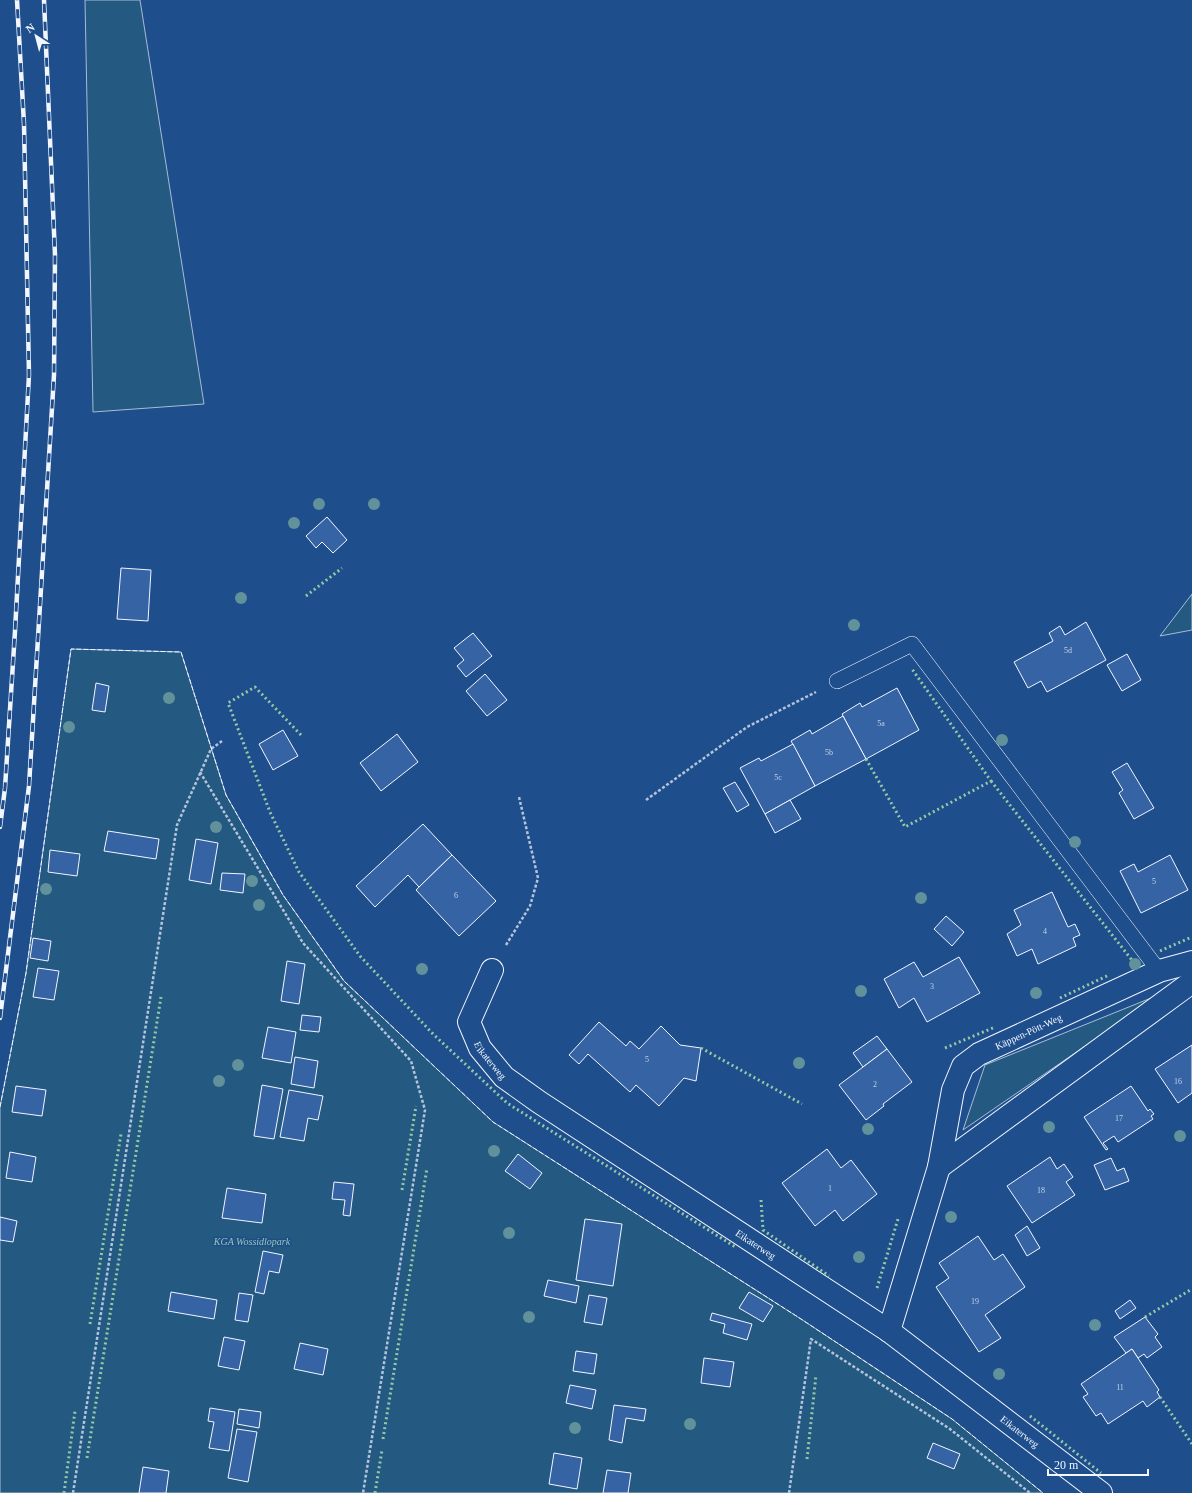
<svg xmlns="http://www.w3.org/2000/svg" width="1192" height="1493" font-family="'Times New Roman',serif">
  <rect width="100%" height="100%" fill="#1f4e8c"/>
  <g fill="#245a82" stroke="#a8bbd7">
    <path d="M85,0H140L204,404L93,412Z"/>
    <path d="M1192,594V630L1160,636Z"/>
    <path d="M71,649L181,652L226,795L283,895L344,981L493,1122L801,1319L952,1419L1043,1493H0V1107L26,973Z"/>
    <path d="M1161,994L963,1130L985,1065Z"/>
  </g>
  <g fill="#3563a3" stroke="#f2f6ff">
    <path d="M327,517L347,540L333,553L322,542L316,548L306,536Z"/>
    <path d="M121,568L151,570L148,621L117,619Z"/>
    <path d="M1086,622L1106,660L1047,692L1041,681L1028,688L1014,662L1053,641L1049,633L1060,626L1065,635Z"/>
    <path d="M473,633L492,656L466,677L457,666L464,660L454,648Z"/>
    <path d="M1127,654L1141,680L1122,691L1107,665Z"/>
    <path d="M485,674L507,700L487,716L466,691Z"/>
    <path d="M96,683L109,686L105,712L92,710Z"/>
    <path d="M897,688L919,730L866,759L842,714L860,703L862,707Z"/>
    <path d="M843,716L866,759L815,786L791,741L810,730L812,734Z"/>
    <path d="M283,730L298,756L273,770L259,744Z"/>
    <path d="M397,734L418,762L381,791L360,763Z"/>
    <path d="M793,744L815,786L765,814L740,768L759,758L761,761Z"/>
    <path d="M1127,763L1154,808L1134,819L1119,793L1123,790L1112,772Z"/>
    <path d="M735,782L749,805L737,812L723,788Z"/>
    <path d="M790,800L801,819L775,833L765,814Z"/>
    <path d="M423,824L452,855L419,887L408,875L375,907L356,886Z"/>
    <path d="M108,831L159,839L156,859L104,851Z"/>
    <path d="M196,839L218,843L211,884L189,880Z"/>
    <path d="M50,850L80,854L77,876L48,872Z"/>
    <path d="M452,855L496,901L459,936L416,890Z"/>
    <path d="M1170,855L1188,890L1141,913L1120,871L1134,864L1138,872Z"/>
    <path d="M222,873L245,874L243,893L220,890Z"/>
    <path d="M1052,892L1068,927L1075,924L1080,935L1073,938L1076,946L1038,964L1032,949L1017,956L1007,934L1021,925L1014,910Z"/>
    <path d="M946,916L964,932L952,946L934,929Z"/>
    <path d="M33,938L51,941L48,961L30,958Z"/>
    <path d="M959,957L980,993L927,1022L914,998L899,1008L884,979L914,962L923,977Z"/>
    <path d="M287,961L305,964L299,1004L281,1001Z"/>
    <path d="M38,968L59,971L54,1000L33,997Z"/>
    <path d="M302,1015L321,1017L319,1032L300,1030Z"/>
    <path d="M599,1022L626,1046L630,1041L639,1049L661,1026L680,1045L701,1048L696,1081L684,1078L659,1106L636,1085L630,1092L588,1054L579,1064L569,1055Z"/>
    <path d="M268,1027L296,1032L291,1063L262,1058Z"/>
    <path d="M877,1036L887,1049L863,1067L853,1053Z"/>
    <path d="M1192,1045V1093L1178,1103L1155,1069Z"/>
    <path d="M887,1049L912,1082L883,1104L884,1106L866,1120L839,1085Z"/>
    <path d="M295,1057L318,1061L314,1088L291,1084Z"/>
    <path d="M262,1085L283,1089L274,1139L254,1136Z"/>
    <path d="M16,1086L46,1090L42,1116L12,1112Z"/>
    <path d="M1131,1086L1148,1111L1150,1109L1154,1114L1151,1116L1153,1119L1118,1142L1114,1136L1103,1143L1108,1149L1106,1150L1084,1117Z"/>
    <path d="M289,1090L323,1096L318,1120L308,1118L304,1141L280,1137Z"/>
    <path d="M827,1149L841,1168L851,1160L877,1194L843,1221L835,1210L815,1226L782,1183Z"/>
    <path d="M10,1152L36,1157L32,1182L6,1178Z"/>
    <path d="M518,1154L542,1173L530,1189L505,1171Z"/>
    <path d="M1050,1157L1057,1169L1064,1164L1073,1177L1066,1182L1075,1195L1032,1223L1007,1186Z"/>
    <path d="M1111,1158L1117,1171L1124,1168L1129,1181L1105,1190L1094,1165Z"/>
    <path d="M334,1182L354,1184L350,1216L343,1215L345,1200L332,1199Z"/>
    <path d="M227,1188L266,1194L262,1223L222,1218Z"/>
    <path d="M0,1217L17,1221L13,1242L0,1240Z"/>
    <path d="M585,1219L622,1224L613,1286L576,1280Z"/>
    <path d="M1027,1226L1040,1248L1027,1256L1015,1235Z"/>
    <path d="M978,1236L994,1260L1003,1254L1025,1287L985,1315L1001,1338L979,1352L936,1287L949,1278L939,1263Z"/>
    <path d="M263,1251L283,1255L279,1273L269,1271L264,1294L255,1292Z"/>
    <path d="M548,1280L579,1286L576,1303L544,1296Z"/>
    <path d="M171,1292L217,1300L214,1319L168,1311Z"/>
    <path d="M749,1292L773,1306L763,1322L739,1308Z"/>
    <path d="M239,1293L253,1295L248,1322L235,1320Z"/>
    <path d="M589,1295L607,1298L602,1325L584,1322Z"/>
    <path d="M1130,1300L1136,1308L1120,1319L1115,1311Z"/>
    <path d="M712,1313L752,1324L747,1340L723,1333L725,1324L710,1320Z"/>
    <path d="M1145,1317L1158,1334L1155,1337L1162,1347L1147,1358L1144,1354L1138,1358L1132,1349L1126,1353L1114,1337Z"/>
    <path d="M224,1337L245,1341L239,1370L218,1366Z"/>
    <path d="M300,1343L328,1349L323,1375L294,1369Z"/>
    <path d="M1132,1349L1159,1390L1157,1392L1160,1397L1147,1407L1143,1401L1108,1424L1101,1413L1096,1416L1083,1397L1088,1394L1081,1384Z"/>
    <path d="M576,1351L597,1354L594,1374L573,1371Z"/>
    <path d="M704,1358L734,1362L730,1387L701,1383Z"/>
    <path d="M570,1385L596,1390L592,1409L566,1403Z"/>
    <path d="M614,1405L646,1409L644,1421L626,1418L622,1443L609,1440Z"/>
    <path d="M210,1408L235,1412L229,1451L209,1448L214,1422L208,1421Z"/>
    <path d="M239,1409L261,1412L259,1428L237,1424Z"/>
    <path d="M237,1429L257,1432L248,1482L228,1478Z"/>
    <path d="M933,1443L960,1454L954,1469L927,1458Z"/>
    <path d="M554,1453L582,1458L577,1489L549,1484Z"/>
    <path d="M143,1467L169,1471L166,1493H139Z"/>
    <path d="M607,1470L631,1473L628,1493H603Z"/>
  </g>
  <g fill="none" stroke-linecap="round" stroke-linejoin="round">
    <defs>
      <path id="service" d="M837,681L912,644L1159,971"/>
      <g id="minor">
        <path id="s1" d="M492,970L469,1022L480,1048L504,1077L539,1102L889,1331L1101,1493"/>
        <path d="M939,1167L1192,982"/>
        <path id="s2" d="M889,1331L939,1167L953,1090L963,1066L979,1054L1159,971L1192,962"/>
      </g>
    </defs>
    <use href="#service" stroke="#f2f6ff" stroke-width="16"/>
    <use href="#minor" stroke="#f2f6ff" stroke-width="24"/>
    <g stroke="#b3c4dc" stroke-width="2.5" stroke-dasharray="3 2" stroke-linecap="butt">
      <path d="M200,772L303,943L411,1061L425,1110L363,1493"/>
      <path d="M646,800L747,727L816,692"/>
      <path d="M506,945L530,906L538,878L519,797"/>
      <path d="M73,1493L177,825L211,749L222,741"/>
      <path d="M789,1493L811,1339L950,1429L1030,1493"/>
    </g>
    <use href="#service" stroke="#1f4e8c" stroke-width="15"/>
    <use href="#minor" stroke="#1f4e8c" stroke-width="22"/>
    <defs>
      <g id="rail">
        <path d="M0,827L5,788L15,631L29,375L24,124L17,0"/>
        <path d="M0,1018L29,786L54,375L55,255L44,0"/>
      </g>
    </defs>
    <use href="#rail" stroke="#f2f6ff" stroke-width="4.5"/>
    <use href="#rail" stroke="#1f4e8c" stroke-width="3" stroke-dasharray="9" stroke-linecap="butt"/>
    <g stroke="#97c8a6" stroke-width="3" stroke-dasharray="2 3" stroke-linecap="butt">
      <path d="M306,596L342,568"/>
      <path d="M301,735L255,687L228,703L270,812L299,872L360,956L433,1034L507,1103L737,1248"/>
      <path d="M866,759L905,827L991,781L912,669"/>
      <path d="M991,781L1135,964"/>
      <path d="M1160,951L1192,937"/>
      <path d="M1060,998L1109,975"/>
      <path d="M701,1048L802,1104"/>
      <path d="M945,1048L995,1027"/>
      <path d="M402,1190L416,1106"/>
      <path d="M761,1200L763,1230L829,1276"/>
      <path d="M877,1288L898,1219"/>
      <path d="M1145,1317L1192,1289"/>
      <path d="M90,1324L121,1134"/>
      <path d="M1160,1397L1192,1444"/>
      <path d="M1030,1416L1101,1473"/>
      <path d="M383,1439L427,1168"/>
      <path d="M87,1458L161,997"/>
      <path d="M807,1459L816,1375"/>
      <path d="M64,1493L75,1411"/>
      <path d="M375,1493L382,1450"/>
    </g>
    <path stroke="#f2f6ff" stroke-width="1" stroke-dasharray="5 2" stroke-linecap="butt" d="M0,1107L26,973L71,649L181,652L226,795L283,895L344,981L493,1122L801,1319L952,1419L1043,1493"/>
  </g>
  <g fill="#61919a">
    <circle cx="319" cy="504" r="6"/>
    <circle cx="374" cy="504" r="6"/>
    <circle cx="294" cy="523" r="6"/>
    <circle cx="241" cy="598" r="6"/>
    <circle cx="854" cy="625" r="6"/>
    <circle cx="169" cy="698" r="6"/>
    <circle cx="69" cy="727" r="6"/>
    <circle cx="1002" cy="740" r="6"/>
    <circle cx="216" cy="827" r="6"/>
    <circle cx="1075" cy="842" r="6"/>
    <circle cx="252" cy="881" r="6"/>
    <circle cx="46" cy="889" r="6"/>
    <circle cx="921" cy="898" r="6"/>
    <circle cx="259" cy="905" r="6"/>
    <circle cx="1135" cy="964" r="6"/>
    <circle cx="422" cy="969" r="6"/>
    <circle cx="861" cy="991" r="6"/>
    <circle cx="1036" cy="993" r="6"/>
    <circle cx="799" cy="1063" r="6"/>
    <circle cx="238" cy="1065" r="6"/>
    <circle cx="219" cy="1081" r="6"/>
    <circle cx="1049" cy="1127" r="6"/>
    <circle cx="868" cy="1129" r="6"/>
    <circle cx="1180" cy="1136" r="6"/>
    <circle cx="494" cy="1151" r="6"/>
    <circle cx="951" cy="1217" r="6"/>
    <circle cx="509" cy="1233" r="6"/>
    <circle cx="859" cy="1257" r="6"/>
    <circle cx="529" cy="1317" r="6"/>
    <circle cx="1095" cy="1325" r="6"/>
    <circle cx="999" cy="1374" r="6"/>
    <circle cx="690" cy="1424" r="6"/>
    <circle cx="575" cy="1428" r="6"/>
  </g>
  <g text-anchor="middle" stroke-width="3" stroke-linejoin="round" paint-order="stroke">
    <g font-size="8" fill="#c3d1e8">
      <text x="1068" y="653">5d</text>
      <text x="881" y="726">5a</text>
      <text x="829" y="755">5b</text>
      <text x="778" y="780">5c</text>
      <text x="1154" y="884">5</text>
      <text x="456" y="898">6</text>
      <text x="1045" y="934">4</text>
      <text x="932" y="989">3</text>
      <text x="647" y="1062">5</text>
      <text x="1178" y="1084">16</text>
      <text x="875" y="1087">2</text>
      <text x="1119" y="1121">17</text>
      <text x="830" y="1191">1</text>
      <text x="1041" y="1193">18</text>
      <text x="975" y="1304">19</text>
      <text x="1120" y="1390">11</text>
    </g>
    <g font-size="10" fill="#f2f6ff" stroke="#1f4e8c">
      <text dy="4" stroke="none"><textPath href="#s2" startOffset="350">Käppen-Pött-Weg</textPath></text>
      <text dy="4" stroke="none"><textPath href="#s1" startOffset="101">Eikaterweg</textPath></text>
      <text dy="4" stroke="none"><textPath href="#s1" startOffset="425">Eikaterweg</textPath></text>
      <text dy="4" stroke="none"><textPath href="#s1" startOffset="749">Eikaterweg</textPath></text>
    </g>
    <g font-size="10" font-style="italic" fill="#97c8a6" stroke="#1f4e8c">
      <text x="252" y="1245">KGA Wossidlopark</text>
    </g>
  </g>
  <g transform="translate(36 36) rotate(324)" stroke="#1f4e8c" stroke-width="3" paint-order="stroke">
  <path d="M0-3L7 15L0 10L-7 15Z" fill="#f2f6ff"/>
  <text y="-6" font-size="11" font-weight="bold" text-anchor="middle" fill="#f2f6ff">N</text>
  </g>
  <path d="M1048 1469v6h100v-6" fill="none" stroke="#f2f6ff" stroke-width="2"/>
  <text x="1054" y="1469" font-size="12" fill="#f2f6ff" stroke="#1f4e8c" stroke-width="3" paint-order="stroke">20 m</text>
</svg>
